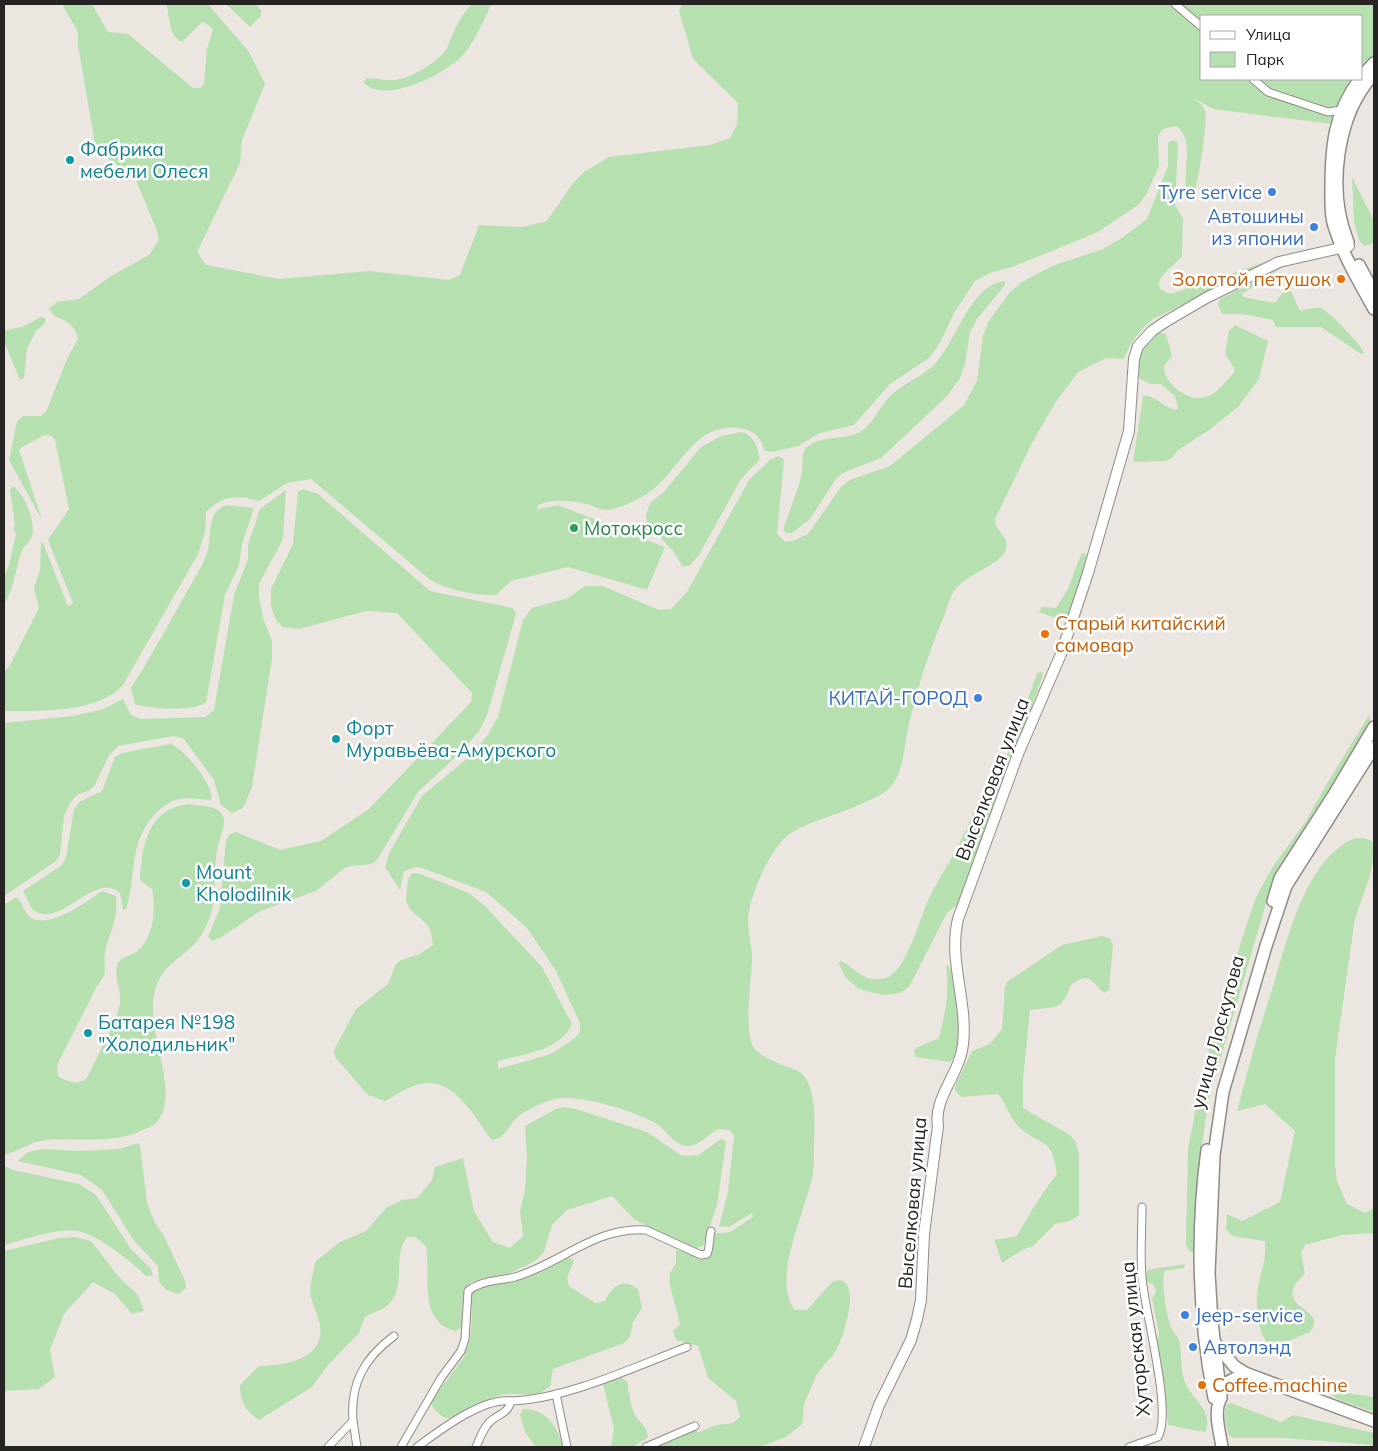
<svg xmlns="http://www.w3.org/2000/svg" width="1378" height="1451" font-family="Mulish,sans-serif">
  <rect width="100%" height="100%" fill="#ebe6e0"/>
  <g fill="#b7e0b1">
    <path d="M62,4H92L108,32L128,34L193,88H200L204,84L207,49L213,29L204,22L201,23L182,42C167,35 171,17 166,4H208L249,52L265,84L242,140L240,163L198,250L200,257L206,265L279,279L369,271L449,280L460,275L479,225L523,227L547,221L573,183L584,172L609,157L710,145L730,138L737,125L738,103L693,59L679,11L682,4H1374V60L1362,75V16H1202V79H1359L1333,124L1213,109L1192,97C1196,101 1203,104 1205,111C1208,121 1198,187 1193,195L1187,194L1186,189C1183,169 1195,140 1176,126L1163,129L1158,136L1159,166L1146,195L1138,205L1098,232L1015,266L990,273L975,281L954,313L940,343L929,358L890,384L854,425L820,433L798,446L772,452L765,451C759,435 755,431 739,428C693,422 679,473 647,494C637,500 620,508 608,510C603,510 595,507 590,505C573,501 554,498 538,505L537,513L539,509L558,505L665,547L647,590L568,567L511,581L496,595C473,595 449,591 429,579L311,479L287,483L259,501C255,501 252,499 247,498C231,495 217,500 206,512L205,532L198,554L123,685C99,713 39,711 4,711V671L9,667L39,608L34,588L40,570L41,542L43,543L67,604L69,606L73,603L48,540L69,509L55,440L52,436L45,435L22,447L19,450L42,520L9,460L17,421L23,416H41L46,412L67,359L78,339C76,326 66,320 54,316L49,309L57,302L79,299L111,276L149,255L159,240L156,228L135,178L110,160L95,144L78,45V32Z"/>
    <path d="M226,4H256L261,10V16L250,27Z"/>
    <path d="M472,4H491C486,17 473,44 463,55C447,73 384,106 363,82L367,78C376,78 386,81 395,80C410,79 440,61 447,48C453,32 460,16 472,4Z"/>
    <path d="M1171,141H1176L1178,144L1175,205L1183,219L1182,256C1175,266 1141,286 1171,294L1262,263L1263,265L1153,319C1140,330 1130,342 1124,359L1106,358L1078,372L1055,403L1032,443L995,519C994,531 1010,536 1006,549C1001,566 963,574 952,594C949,600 947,609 944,616C929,651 918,687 909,724C904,743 905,767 893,784C886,794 872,799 861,804C841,814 803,823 787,836C770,850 753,890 749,911C746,925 752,944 752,958C752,978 743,1032 754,1048C760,1056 773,1061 782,1065C788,1067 795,1069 800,1072C817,1085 815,1126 814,1145C814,1154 814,1164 813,1174C807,1209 770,1279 795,1310H807L833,1281C865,1273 843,1337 837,1349C832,1359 821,1366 816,1376C812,1386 807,1396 804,1405C803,1411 804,1418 802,1424L786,1437L759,1447H654L693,1430L699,1432L717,1425L733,1423L740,1417L736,1401L708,1378L698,1346L676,1340L673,1331L680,1324L669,1282L670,1273L676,1263V1250L706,1257L713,1234L730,1232L753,1217L752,1213L729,1227L719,1226L728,1192L734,1136L730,1130L718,1129C709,1134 697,1148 685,1146C672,1143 665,1128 654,1122C629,1110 594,1099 566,1098C553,1097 529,1108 519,1116C508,1124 507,1138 492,1140C474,1118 455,1076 420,1084C408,1087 396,1095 385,1101L368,1095L335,1057L334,1050L356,1009L388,984L396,964L401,960L420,954L433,945C431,915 414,921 407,903C405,899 407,892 407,888C408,882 408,878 412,873H418L469,893L485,906L542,967L572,1024C560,1051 523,1054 498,1061V1069L551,1054L575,1038L580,1032V1023L556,971L527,928L486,892L425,869L416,867L404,871L400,890L385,867L389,853L422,796L469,757L487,736L498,717L523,620L532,608L568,598L585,586H603L659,610L671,609L687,592L749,480L771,459L779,456L784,460L777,534L785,542L795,540L808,534L841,487L850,480L890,466L964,405L977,381L983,336L988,322L1010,292L1022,282L1052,266L1103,249L1122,238L1147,219L1168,166V143Z"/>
    <path d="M1352,177L1374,221V243L1364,246L1359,240L1354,222Z"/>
    <path d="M1283,267L1242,294L1243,297L1275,303L1288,285L1300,311C1306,310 1313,307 1320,308C1327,309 1362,345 1364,353L1361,354L1321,327H1276L1273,320L1242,314H1222L1218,305L1220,299Z"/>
    <path d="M1005,281V285L977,319L970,332L965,364L960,378L947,396L881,458L847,471L837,477L810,519L792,533H786L783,530C789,511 798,492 802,472C804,465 800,453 807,447C821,435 842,440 858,433C873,426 879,407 890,396C903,384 921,377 934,365C956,343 970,284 1005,281Z"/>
    <path d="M41,317L45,318V323L36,331L27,348L24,378L20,380L4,341V331L24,326Z"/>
    <path d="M1235,325L1268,341L1259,379L1238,407L1209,430L1178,450L1171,459L1165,461L1133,462L1143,396C1154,394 1164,408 1176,410L1178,408L1175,396L1161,384H1151L1140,379C1134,362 1143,341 1160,333L1166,334L1172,356L1164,366C1163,384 1190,403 1206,397C1218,393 1226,381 1234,372L1235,369L1225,354L1229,331Z"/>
    <path d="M742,432C755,436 757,447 760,459L741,479L699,555L690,565L683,567L674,552L647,523L646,515L650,503L663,493L701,447L721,436Z"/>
    <path d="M13,486C25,494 36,523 32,536C30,543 23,546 21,553C15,571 14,588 4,605V577L9,565L16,534L13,530L15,525L10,490Z"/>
    <path d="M303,489L318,494L430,591L513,608L516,614L487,715L479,731L462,751L418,792L377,860L371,864L350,866L343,869L316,891L260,911L220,938L212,941L208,937L220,908L226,840L230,834L236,832L280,850L321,841L369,809L471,702L472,693L397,613L366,611L299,629L283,627L276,620L271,606V589L293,544L298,492Z"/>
    <path d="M286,490L283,539L259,584V597L263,618L272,641V658L252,787L243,808L232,813L221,805L214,780L184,739L174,736L118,746L108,757L95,785L90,790L77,795L70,803L64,816L60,855L56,861L4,896V723L73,716L101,710L123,699L131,715L141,719L205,717L214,710L234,595L248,559V545L260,509Z"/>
    <path d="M228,505L254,508L242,544L239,565L225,595L206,702C196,712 148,709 135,704L131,688C148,661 164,633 180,604C189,587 200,572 207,553C213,535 205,510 228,505Z"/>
    <path d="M1085,553L1087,558L1067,619L1061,620L1039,612L1042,607L1056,608L1068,589L1081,554Z"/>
    <path d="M1040,672L1043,673L1042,678L959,903L947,913L909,987L900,993L883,995L859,989L845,977L838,962L841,961C857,969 864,984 886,978C907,971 921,914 930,896C942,873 956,852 967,828C971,819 980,793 987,787C990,785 994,785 997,782L1037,674Z"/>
    <path d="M1369,715L1370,721L1347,767L1294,851L1281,865L1270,890L1209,1098L1201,1150L1194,1249L1193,1253L1190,1252L1186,1244L1188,1149L1199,1093L1212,1037L1248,920L1257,895L1272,868L1306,821L1325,787Z"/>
    <path d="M170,744C183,747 216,788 211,800C201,800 191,797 180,799C171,800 164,806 157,812C127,843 138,871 126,909L123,910L120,893C92,870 61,932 32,909L23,891L62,865L66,857L74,810L79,802L102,791L115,757L122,753Z"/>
    <path d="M189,804C199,806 215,805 221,813C227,821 223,829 220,838C213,860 216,883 213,905C212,915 204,932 198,940C185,956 165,963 157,984C140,1028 184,1091 156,1123C153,1126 147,1128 143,1130C111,1145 80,1137 46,1140C31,1141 18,1152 4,1155V905L16,897C23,902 24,914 32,918C50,929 88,901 102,891L116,896C119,921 109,931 105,953C103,969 109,972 97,986L57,1065L58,1076C69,1082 77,1086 87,1078C95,1060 117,1022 120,1004C122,992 114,978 117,966C119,957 128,957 135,953C154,939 156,910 152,889L140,880C142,845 148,808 189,804Z"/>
    <path d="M1355,838H1364L1372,841C1378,871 1360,896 1354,925L1335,1059V1165L1337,1181L1347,1204L1365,1213L1374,1208V1233L1342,1235L1305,1245L1301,1254L1305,1273C1301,1278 1294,1284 1293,1290C1288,1310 1327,1311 1310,1332L1274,1347C1257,1342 1255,1302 1258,1287C1261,1272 1267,1257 1265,1241L1237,1237L1231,1235L1226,1229L1227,1214L1242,1221L1280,1202L1295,1131L1265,1104L1237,1111C1248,1068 1260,1026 1274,983C1288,938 1306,858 1355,838Z"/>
    <path d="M1102,936L1110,938L1113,945L1109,990L1104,993C1092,983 1090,970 1071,985C1061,1012 1056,1006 1030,1010L1023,1080V1108L1070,1135L1076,1142L1079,1155V1215L1070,1221L1055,1224L1033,1246L1022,1250L1002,1263L994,1240L1017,1236C1029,1214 1042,1193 1057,1174C1052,1133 1039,1148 1017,1125C1009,1116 1006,1103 998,1094L961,1097L955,1090L956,1084L972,1051L990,1044L1002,1029L1005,987L1007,982L1062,945Z"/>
    <path d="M948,965C959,981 966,1050 950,1062L916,1057L914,1049L939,1038C945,1014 950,991 946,966Z"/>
    <path d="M565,1107L576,1109L647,1132L682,1156L699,1155L718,1141L722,1139L726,1142L717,1205L703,1246L697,1248L690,1246L635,1220L612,1196L567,1210L552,1225L544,1252L535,1261L510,1273L479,1279L470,1283L464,1290L462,1326L456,1331C417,1323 431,1273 426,1246L415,1237H407C392,1255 407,1285 389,1304C382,1311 373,1312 365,1317L359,1333L328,1365L312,1387L259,1420C245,1410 240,1402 240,1385L259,1366C284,1365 325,1360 320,1325C318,1314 311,1303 310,1291C310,1282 314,1270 316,1261L340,1242L366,1231L386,1208L402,1200L417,1198L432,1180L435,1167L463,1158L474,1211L493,1242L510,1248L523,1236L520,1211L525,1190L527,1157L525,1126L556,1109Z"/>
    <path d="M138,1143L140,1145L147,1202L154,1221L164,1236L185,1281L186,1288L179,1294L166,1290L159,1282L158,1266L135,1242L102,1190L81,1175L18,1161L28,1152L43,1149L81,1151L119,1149Z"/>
    <path d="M4,1165L13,1170L79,1184L96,1195L131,1249L151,1269L153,1276H146C132,1262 96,1233 76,1231C53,1228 25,1240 4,1245Z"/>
    <path d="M75,1237L91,1241L118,1276L138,1295L144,1311L132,1314L115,1294L93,1282L64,1314L50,1350L55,1377L39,1389L4,1391V1251L59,1238Z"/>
    <path d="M565,1256L574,1260L567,1278L569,1286L595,1303L605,1301C611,1287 623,1277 638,1289L642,1308L633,1322L630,1337L624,1343L553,1369L550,1386C533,1402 519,1390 501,1395C483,1400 467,1410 450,1418C442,1419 434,1410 431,1403C440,1386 453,1374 463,1358C474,1340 471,1313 472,1292L476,1288Z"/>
    <path d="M1185,1264L1184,1268L1165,1271C1160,1279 1167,1318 1171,1327C1174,1333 1179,1337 1180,1344C1182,1357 1180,1370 1185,1382C1191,1399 1215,1411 1205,1432L1168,1425L1161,1360L1157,1343L1159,1333L1152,1298L1156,1292L1154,1285L1146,1281L1147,1270Z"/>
    <path d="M620,1377L627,1381C629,1392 630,1403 634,1413C638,1423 647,1424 648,1437L633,1447H611L614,1429L603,1384Z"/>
    <path d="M1334,1391L1374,1397V1412L1339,1400L1332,1395Z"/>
    <path d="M1231,1403L1281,1422L1293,1415L1374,1433V1445L1283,1438H1233L1229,1435C1226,1427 1223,1412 1227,1404Z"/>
    <path d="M523,1409C547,1409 557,1426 563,1447H536L525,1432L520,1415Z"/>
  </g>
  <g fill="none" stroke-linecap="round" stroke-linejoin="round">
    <defs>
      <g id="street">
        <path d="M1175,4L1202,27"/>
        <path d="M1253,79L1268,92L1328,112L1341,110"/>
        <path d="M556,1394L567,1447"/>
        <path d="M353,1421L357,1447"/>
        <path d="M328,1447L353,1421C350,1384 364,1358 394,1336"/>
        <path d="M401,1447L441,1378L461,1351L465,1339L468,1291C481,1280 499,1281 515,1277C560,1264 596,1226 646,1230L701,1255L707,1254C710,1248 709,1238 711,1231"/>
        <path d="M417,1447C439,1431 483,1397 511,1401"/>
        <path d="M476,1447C480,1438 484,1426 492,1420C501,1413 508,1413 511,1401C567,1399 634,1367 687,1347"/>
        <path d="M646,1447L695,1426"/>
        <path d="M1129,1447L1158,1437C1173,1412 1144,1309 1142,1277C1140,1254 1142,1230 1142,1207"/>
      </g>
      <path id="secondary" d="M864,1447L879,1405L911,1340L917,1319L921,1300L924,1234L938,1126C933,1098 960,1074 963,1044C968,1002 948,961 958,919L1018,754L1061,654L1088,573L1129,431L1134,359L1138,346L1152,331L1165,322L1206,298L1279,262L1349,246"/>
      <g id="primary">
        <path d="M1362,76L1374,63"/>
        <path d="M1360,79C1334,112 1331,147 1331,188C1331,200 1330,214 1334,226C1343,255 1359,282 1374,309"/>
        <path d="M1348,242C1327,191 1336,115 1374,74"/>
        <path d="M1359,265L1374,293"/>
        <path d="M1273,901L1280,878L1333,796L1374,727"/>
        <path d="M1207,1150C1196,1231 1198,1318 1214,1398"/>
        <path d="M1216,1344L1234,1366L1245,1373L1374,1421"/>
        <path d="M1220,1394L1228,1382L1245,1373"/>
        <path d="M1222,1447C1220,1433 1213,1411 1221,1398L1212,1322L1209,1273L1214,1155L1223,1092L1266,946L1286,886L1374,747"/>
      </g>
    </defs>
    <use href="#street" stroke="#908b86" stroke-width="9"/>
    <use href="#secondary" stroke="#908b86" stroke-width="12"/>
    <use href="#primary" stroke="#908b86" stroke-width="14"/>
    <use href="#street" stroke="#fff" stroke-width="7"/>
    <use href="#secondary" stroke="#fff" stroke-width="10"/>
    <use href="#primary" stroke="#fff" stroke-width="11"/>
  </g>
  <g fill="#0f9aa8" stroke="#fff" stroke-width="2">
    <circle cx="70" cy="160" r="5"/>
    <circle cx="336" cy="739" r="5"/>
    <circle cx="186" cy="883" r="5"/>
    <circle cx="88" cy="1033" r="5"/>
  </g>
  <g fill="#3f7fe0" stroke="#fff" stroke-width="2">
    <circle cx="1272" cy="192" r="5"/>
    <circle cx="1314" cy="227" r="5"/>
    <circle cx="978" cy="698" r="5"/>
    <circle cx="1185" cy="1315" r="5"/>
    <circle cx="1193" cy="1347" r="5"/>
  </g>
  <g fill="#e8710a" stroke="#fff" stroke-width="2">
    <circle cx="1341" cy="279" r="5"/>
    <circle cx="1045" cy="634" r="5"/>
    <circle cx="1202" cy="1385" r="5"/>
  </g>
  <circle fill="#2e9e5b" stroke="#fff" stroke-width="2" cx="574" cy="528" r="5"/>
  <g text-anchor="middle" stroke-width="5" stroke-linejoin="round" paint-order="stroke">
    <g font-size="19" fill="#0d838f" stroke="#fff" text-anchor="start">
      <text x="80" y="156">Фабрика<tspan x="80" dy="22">мебели Олеся</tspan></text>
      <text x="346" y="735">Форт<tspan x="346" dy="22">Муравьёва-Амурского</tspan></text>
      <text x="196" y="879">Mount<tspan x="196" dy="22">Kholodilnik</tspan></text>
      <text x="98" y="1029">Батарея №198<tspan x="98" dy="22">"Холодильник"</tspan></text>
    </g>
    <g font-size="19" fill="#366cbe" stroke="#fff" text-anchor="end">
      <text x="1262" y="199">Tyre service</text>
      <text x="1304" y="223">Автошины<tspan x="1304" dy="22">из японии</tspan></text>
      <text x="968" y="705">КИТАЙ-ГОРОД</text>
      <text x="1195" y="1322" text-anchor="start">Jeep-service</text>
      <text x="1203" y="1354" text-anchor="start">Автолэнд</text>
    </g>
    <g font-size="19" fill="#c56008" stroke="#fff" text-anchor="start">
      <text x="1331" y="286" text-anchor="end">Золотой петушок</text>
      <text x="1055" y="630">Старый китайский<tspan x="1055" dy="22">самовар</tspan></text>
      <text x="1212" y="1392">Coffee machine</text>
    </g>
    <g font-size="19" fill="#27864d" stroke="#fff" text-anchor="start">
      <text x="584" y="535">Мотокросс</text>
    </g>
    <g font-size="19" fill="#262422" stroke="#fff">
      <text transform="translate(992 779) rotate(-69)" y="7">Выселковая улица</text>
      <text transform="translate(1217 1032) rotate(-75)" y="7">улица Лоскутова</text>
      <text transform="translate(912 1203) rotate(-85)" y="7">Выселковая улица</text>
      <text transform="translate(1135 1339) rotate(-96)" y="7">Хуторская улица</text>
    </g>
  </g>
  <rect width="1378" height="1451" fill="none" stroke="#262422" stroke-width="10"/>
  <rect x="1200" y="15" width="162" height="65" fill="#ffffff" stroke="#a8a7a7"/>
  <rect x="1210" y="31" width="25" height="8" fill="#ffffff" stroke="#a8a7a7"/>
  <text x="1246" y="40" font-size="15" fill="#262422">Улица</text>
  <rect x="1210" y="52" width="25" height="15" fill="#b7e0b1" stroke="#a8a7a7"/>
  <text x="1246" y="65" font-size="15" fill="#262422">Парк</text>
</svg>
